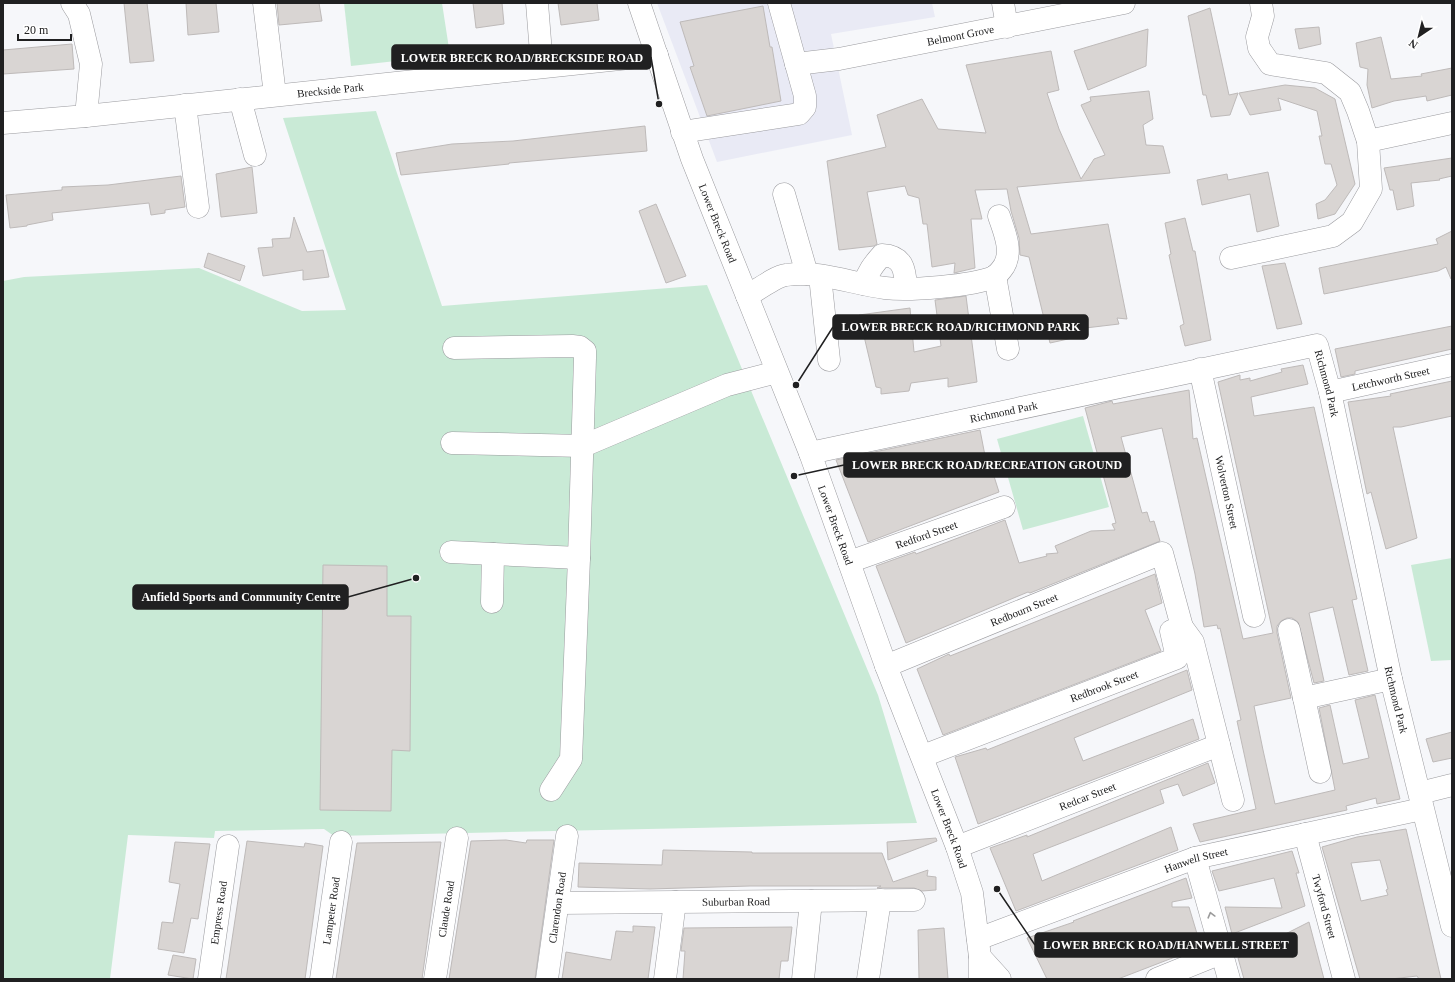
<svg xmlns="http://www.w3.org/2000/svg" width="1455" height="982" font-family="Georgia,serif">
  <rect width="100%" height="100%" fill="#f6f7fa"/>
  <path fill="#e9eaf5" d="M657,3H932L935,17L831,34L852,135L717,162Z"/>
  <g fill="#c9ead6">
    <path d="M344,3H442L450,55L351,66Z"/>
    <path d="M376,111L442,306L707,285L878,695L917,823L334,836L324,829L215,831L214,838L128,835L110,979H3V281L24,277L199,268L302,311L346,310L283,118Z"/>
    <path d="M1083,416L1109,507L1023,530L997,439Z"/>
    <path d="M1452,558V660L1431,661L1411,565Z"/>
  </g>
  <g fill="#d9d5d3" stroke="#bebab9" fill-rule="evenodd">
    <path d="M124,3H147L154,61L130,63Z"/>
    <path d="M186,3H216L219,32L188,35Z"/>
    <path d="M277,3H319L322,21L279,25Z"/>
    <path d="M473,3H502L504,24L476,28Z"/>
    <path d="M558,3H597L599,20L561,25Z"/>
    <path d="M763,6L770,47H772L781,101L707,116L690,67L694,66L680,22Z"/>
    <path d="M1210,8L1229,95L1238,93L1230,115L1211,117L1206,95H1203L1188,16Z"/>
    <path d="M1319,27L1321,44L1299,49L1295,29Z"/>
    <path d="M1148,29L1146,66L1088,90L1074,51Z"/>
    <path d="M1381,37L1391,79L1422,76L1421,74L1452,68V95L1427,101L1426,96L1394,101L1372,108L1367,85L1368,69L1360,67L1356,43Z"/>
    <path d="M72,44L74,69L3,74V50Z"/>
    <path d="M1051,51L1059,90L1047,93L1059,129L1081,179L1094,159L1105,155L1081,105L1091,101L1090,97L1149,91L1153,119L1143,125L1146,145L1163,146L1170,173L1017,187L1031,234L1108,224L1127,319L1117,318L1119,324L1077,329V337L1050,343L1029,257L1020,255L1019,238L1011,211L1007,189L975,190L982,219H971L975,268L954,273L955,263L932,267L927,224H923L919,198L908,195L905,186L867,192L877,244L874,246L839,250L827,161L886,147L877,115L922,99L938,129L986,133L966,65Z"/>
    <path d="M1285,85L1315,88L1335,99L1355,184L1335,214L1318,219L1316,204L1325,200L1337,185L1331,164H1325L1319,136H1322L1317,111L1278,98L1281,110L1250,115L1239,93Z"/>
    <path d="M645,126L647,151L509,163V164L401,175L396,153L452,144L513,141Z"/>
    <path d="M1452,158V176L1439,179L1440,180L1411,183L1414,206L1397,210L1393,190H1390L1384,168Z"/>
    <path d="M252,167L257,213L221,217L216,174Z"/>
    <path d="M1268,172L1279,226L1257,232L1250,194L1202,205L1197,180L1227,174L1228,180Z"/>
    <path d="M181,176L185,207L165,210V213L151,215L149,203L52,213L53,220L27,225V226L10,228L6,195L62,190V187L108,185Z"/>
    <path d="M656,204L686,276L666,283L639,211Z"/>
    <path d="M294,217L307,252L323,250L329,277L303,280V270L263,276L258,248L273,247L272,239L290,238Z"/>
    <path d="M1185,218L1193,251H1195L1211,340L1185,346L1180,326L1184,324L1169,255L1171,254L1165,223Z"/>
    <path d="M1452,231V278L1451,279L1446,267L1438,271L1324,294L1319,268L1438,244L1436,239Z"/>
    <path d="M208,253L245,266L240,281L204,267Z"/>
    <path d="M1285,263L1302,324L1277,329L1262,266Z"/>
    <path d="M966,296L977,382L948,387V378L911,383L909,391L881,394V388L876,387L859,315L910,308L914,352L941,346L935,300Z"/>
    <path d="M1452,326V349L1355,371V374L1341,377L1335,349Z"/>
    <path d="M1303,365L1308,384L1251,397L1254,416L1314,407L1357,599L1352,600L1368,671L1349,675L1333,607L1309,613L1324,681L1314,683L1298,622L1292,618H1287L1281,621L1277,626V633L1291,698L1254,706L1263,750L1275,804L1335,790L1319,708L1330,705L1343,764L1369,758L1355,700L1375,695L1400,799L1377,804L1376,798L1346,806L1347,810L1200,842L1193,824L1256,809L1237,721L1241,720L1220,628L1218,629L1217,625L1204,627L1195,574L1162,428L1121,437L1142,513L1147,512L1150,522L1154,521L1160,541L1030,593L1028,592L906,643L876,566L915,552L916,554L1005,520L1019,563L1047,556L1046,554L1058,553L1055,546L1091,531L1115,530L1112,524L1116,523L1085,408L1112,401L1113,404L1189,390L1193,439L1197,438L1243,639L1273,633L1218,382L1240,375V380L1250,378V381L1282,372L1281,369Z"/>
    <path d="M1452,381V416L1401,427H1393L1417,538L1386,549L1371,492L1367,494L1348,402L1391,396L1390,394Z"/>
    <path d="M980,430L988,471L992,470L999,492L868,542L836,460Z"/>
    <path d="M323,565L387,566V616H411L410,751L392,750L391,811L320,810Z"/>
    <path d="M1155,574L1162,603L1145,610L1161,651L943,735L917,669L949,654L950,656Z"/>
    <path d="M1187,670L1192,690L1074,738L1083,761L1193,719L1199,739L978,824L955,757L986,748L987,750Z"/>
    <path d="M1452,732V758L1433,762L1426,739Z"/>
    <path d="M1208,763L1215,783L1183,796L1178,784L1160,790L1164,803L1033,854L1042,881L1171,827L1178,850L1016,911L990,848L1027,835V837Z"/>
    <path d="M1406,829L1441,979H1419L1417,976L1391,979H1360L1322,847L1357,837ZM1380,860L1388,889L1386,890L1388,895L1361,901L1351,863Z"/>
    <path d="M936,838L937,841L888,860L887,842Z"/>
    <path d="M506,840L526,843L527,840H554L535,979H449L471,841Z"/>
    <path d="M247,841L304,847L305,843L323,846L305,979H226Z"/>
    <path d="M175,842L210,844L198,919L191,918L184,953L158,949L162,922L173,923L180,884L169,882Z"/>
    <path d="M441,842L422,979H336L357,843Z"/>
    <path d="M663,850L752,852V853H882L893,882L928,870L927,876L936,877V890L922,891L914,888H877L881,886H750L650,889L578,887L579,863L662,865Z"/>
    <path d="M1292,851L1299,873H1296L1305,906L1232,934L1225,907L1282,908L1274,878L1219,891L1212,871Z"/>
    <path d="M1186,878L1192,898L1172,902V907H1189L1201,947L1118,979H1047L1027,938L1074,922L1073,921Z"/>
    <path d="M1309,922L1324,979H1244L1238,958Z"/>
    <path d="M633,926L655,927L648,979H562L566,952L611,960L616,931L633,932Z"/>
    <path d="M792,927L788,961H781L779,979H683L685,951H681L684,928Z"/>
    <path d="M944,928L948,979H919L918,930Z"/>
    <path d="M173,955L196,959L193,979L168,975Z"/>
  </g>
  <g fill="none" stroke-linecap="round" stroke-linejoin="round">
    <defs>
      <g id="minor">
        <path d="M72,3L79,14L91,64L86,116"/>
        <path d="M264,3L275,95"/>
        <path d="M537,3L542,66"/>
        <path id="s1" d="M639,3L692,159L810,453L886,666L957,847L972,893L980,957V979"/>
        <path d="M1003,3L1007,27"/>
        <path id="s2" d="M796,64L839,59L1124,3"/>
        <path d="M240,99L255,155"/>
        <path d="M185,105L198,207"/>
        <path id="s3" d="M3,123L86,116L657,55"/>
        <path d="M682,132L799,114L805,107V96L779,3"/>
        <path d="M1368,141L1452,123"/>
        <path d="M784,194L807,274"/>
        <path d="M1231,258L1333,236L1352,222L1371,189L1368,141L1358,111L1350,92L1326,73L1270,64L1259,48L1257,37L1263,16L1261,3"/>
        <path d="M820,276L829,360"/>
        <path d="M995,276L1008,349"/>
        <path d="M864,284C868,272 873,265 882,255C903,256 905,269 906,287"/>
        <path d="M747,296C756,291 776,276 786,275C819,270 853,284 885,288C909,291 972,286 994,277C997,275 1002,269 1004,266C1013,251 1004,231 999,216"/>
        <path id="s4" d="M1200,369L1254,616"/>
        <path id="s5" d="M1330,392L1452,365"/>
        <path d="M452,443L583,446L727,385L777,372"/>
        <path id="s6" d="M810,453L1317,345L1330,392L1391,679L1452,926"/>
        <path d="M451,552L579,558L585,358V351L580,347L572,346L454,348"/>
        <path id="s7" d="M849,562L1004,507"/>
        <path d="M492,602L493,554"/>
        <path d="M1182,627L1193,642L1233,800"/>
        <path d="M1289,630L1304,698"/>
        <path id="s8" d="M886,666L1162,553L1182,627L1171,631L1177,658L923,756"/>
        <path d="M1320,772L1304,698L1391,679"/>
        <path d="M551,790L571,759L579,558"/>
        <path d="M1420,793L1452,785"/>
        <path id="s9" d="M1305,834L1344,979"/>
        <path id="s10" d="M957,847L1219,745"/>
        <path d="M1195,858L1229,979"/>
        <path id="s11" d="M558,903L914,900"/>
        <path id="s12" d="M978,939L1195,858L1422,809"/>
        <path d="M980,957L1000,979"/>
        <path id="s13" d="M209,979L228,846"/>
        <path id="s14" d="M321,979L341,842"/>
        <path id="s15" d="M435,979L457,838"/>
        <path id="s16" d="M547,979L567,836"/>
        <path d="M665,979L675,902"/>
        <path d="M803,979L811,901"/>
        <path d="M868,979L880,900"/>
        <path d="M1157,979L1221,953"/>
      </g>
    </defs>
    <use href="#minor" stroke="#9b9b9f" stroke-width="23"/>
    <use href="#minor" stroke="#fff" stroke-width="22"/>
  </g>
  <defs><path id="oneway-chevron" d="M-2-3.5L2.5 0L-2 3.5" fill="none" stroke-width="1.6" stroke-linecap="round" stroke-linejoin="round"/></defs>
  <use stroke="#9b9b9b" href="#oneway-chevron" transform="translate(1211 915) rotate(-105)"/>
  <g text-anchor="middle" stroke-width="3" stroke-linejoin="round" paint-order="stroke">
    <g font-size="11" fill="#202021" stroke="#fff">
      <text dy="4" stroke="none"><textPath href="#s2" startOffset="167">Belmont Grove</textPath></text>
      <text dy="4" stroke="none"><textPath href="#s3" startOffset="329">Breckside Park</textPath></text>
      <text dy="4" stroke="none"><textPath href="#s1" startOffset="234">Lower Breck Road</textPath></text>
      <text dy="4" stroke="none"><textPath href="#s5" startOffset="62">Letchworth Street</textPath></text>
      <text dy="4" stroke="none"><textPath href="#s6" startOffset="558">Richmond Park</textPath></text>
      <text dy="4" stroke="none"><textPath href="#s6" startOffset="198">Richmond Park</textPath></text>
      <text dy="4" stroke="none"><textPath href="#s4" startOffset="126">Wolverton Street</textPath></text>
      <text dy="4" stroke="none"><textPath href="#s1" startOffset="558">Lower Breck Road</textPath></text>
      <text dy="4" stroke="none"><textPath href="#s7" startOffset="82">Redford Street</textPath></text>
      <text dy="4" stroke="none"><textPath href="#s8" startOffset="149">Redbourn Street</textPath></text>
      <text transform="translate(1104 686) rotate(-21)" y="4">Redbrook Street</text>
      <text dy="4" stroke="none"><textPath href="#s6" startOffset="882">Richmond Park</textPath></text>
      <text dy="4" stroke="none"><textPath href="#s10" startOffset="140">Redcar Street</textPath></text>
      <text dy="4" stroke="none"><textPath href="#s1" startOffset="882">Lower Breck Road</textPath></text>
      <text dy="4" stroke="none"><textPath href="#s12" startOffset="232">Hanwell Street</textPath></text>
      <text dy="4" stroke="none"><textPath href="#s11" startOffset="178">Suburban Road</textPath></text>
      <text dy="4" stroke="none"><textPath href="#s9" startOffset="75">Twyford Street</textPath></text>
      <text dy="4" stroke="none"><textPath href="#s16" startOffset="72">Clarendon Road</textPath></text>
      <text dy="4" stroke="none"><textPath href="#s15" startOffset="71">Claude Road</textPath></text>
      <text dy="4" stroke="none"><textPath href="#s14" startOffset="69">Lampeter Road</textPath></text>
      <text dy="4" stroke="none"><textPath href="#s13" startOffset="67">Empress Road</textPath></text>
    </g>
  </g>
  <path fill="none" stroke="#202021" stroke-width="1.5" d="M659 104L651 57M796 385L833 327M794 476L844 465M416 578L348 597M997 889L1035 945"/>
  <g fill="#202021" stroke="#fff" stroke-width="1.5">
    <circle cx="659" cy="104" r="4"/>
    <circle cx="796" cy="385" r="4"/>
    <circle cx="794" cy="476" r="4"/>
    <circle cx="416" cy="578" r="4"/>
    <circle cx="997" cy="889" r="4"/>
  </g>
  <g fill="#202021" stroke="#202021" stroke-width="1.5">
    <rect x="392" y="45" width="259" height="24" rx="4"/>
    <rect x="833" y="315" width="255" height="24" rx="4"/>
    <rect x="844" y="453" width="286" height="24" rx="4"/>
    <rect x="133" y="585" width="215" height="24" rx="4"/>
    <rect x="1035" y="933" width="262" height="24" rx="4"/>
  </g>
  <g font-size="12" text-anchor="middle" font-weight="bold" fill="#fff">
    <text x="522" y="62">LOWER BRECK ROAD/BRECKSIDE ROAD</text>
    <text x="961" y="331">LOWER BRECK ROAD/RICHMOND PARK</text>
    <text x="987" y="469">LOWER BRECK ROAD/RECREATION GROUND</text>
    <text x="241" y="601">Anfield Sports and Community Centre</text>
    <text x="1166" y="949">LOWER BRECK ROAD/HANWELL STREET</text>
  </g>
  <rect width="1455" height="982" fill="none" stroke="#202021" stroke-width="8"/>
  <g transform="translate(1419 36) rotate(215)" stroke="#ffffff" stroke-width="3" paint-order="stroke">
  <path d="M0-3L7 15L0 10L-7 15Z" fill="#202021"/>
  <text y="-6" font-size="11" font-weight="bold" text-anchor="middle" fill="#202021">N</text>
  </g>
  <path d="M18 34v6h53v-6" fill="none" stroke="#202021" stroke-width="2"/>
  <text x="24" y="34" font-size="12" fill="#202021" stroke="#ffffff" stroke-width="3" paint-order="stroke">20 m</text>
</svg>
